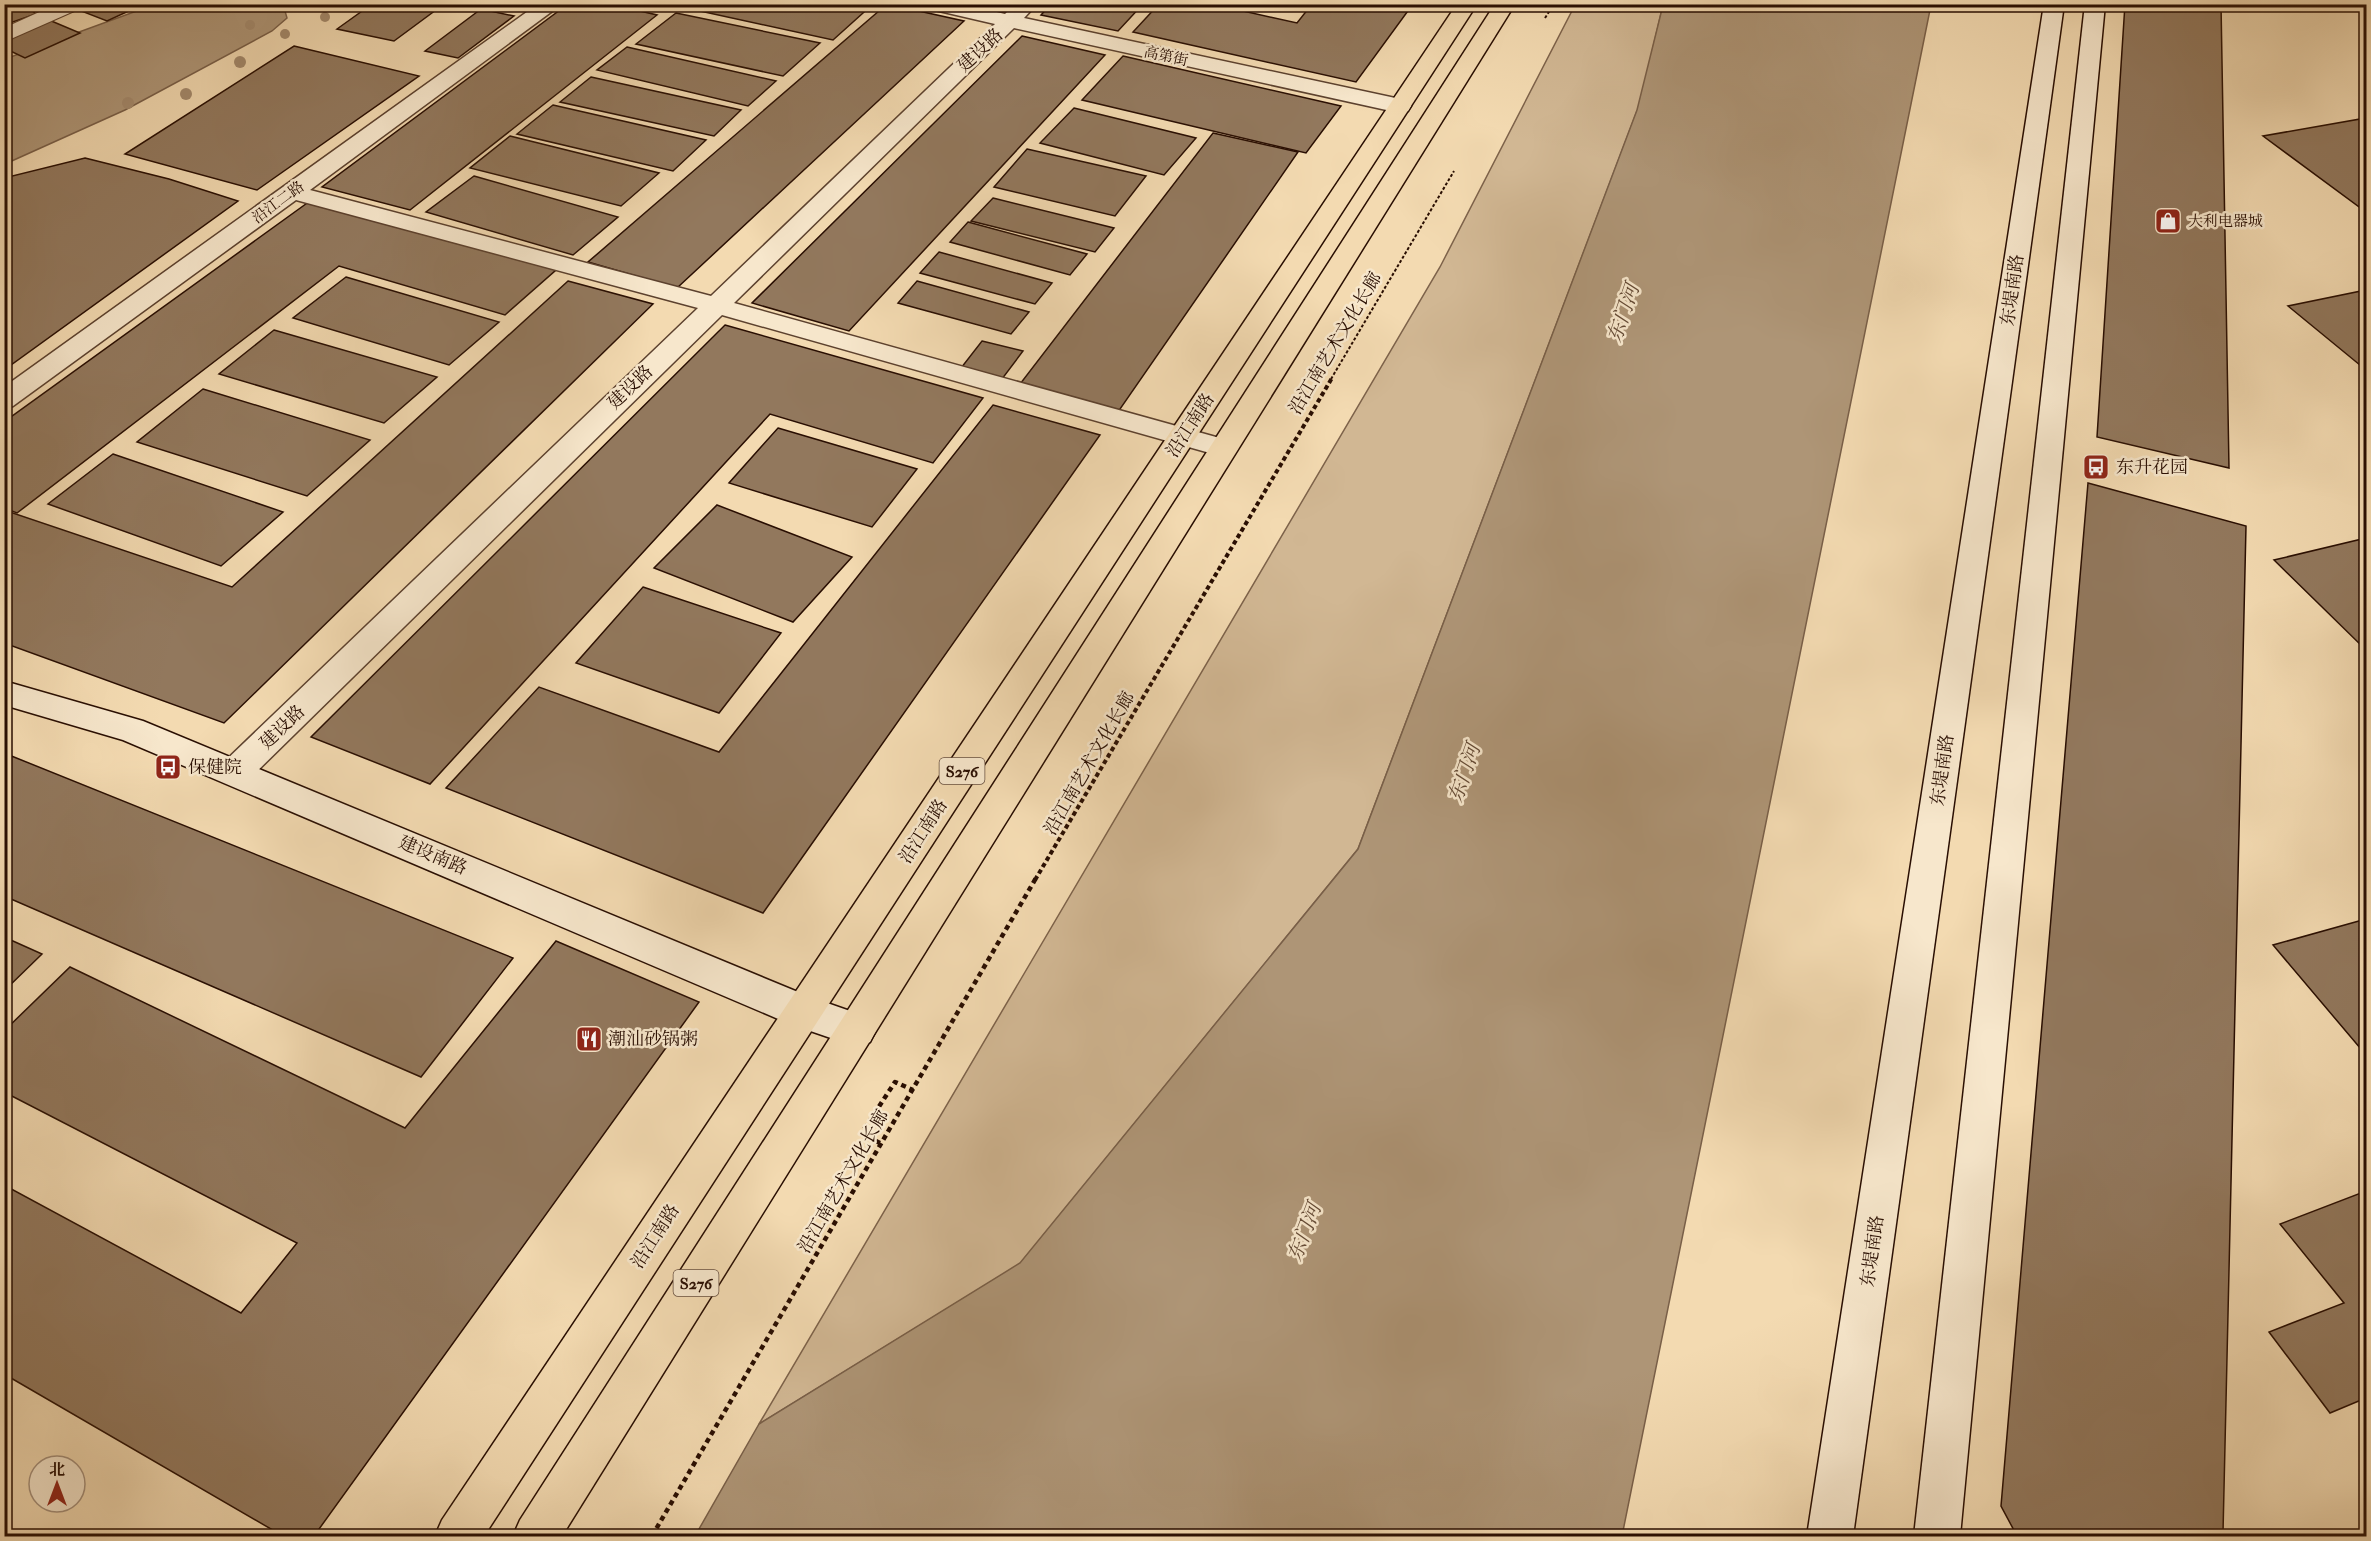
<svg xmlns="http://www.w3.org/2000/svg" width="2371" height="1541" font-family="'IM FELL Double Pica','Noto Serif SC',serif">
  <rect width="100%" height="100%" fill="#f3dab1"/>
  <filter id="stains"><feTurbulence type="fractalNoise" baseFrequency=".00333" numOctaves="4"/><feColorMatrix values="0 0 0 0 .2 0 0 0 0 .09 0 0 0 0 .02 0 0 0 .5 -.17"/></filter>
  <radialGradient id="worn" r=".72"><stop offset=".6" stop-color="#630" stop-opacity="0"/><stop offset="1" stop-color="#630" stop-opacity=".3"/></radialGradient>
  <path fill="#d1b793" stroke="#7d624a" stroke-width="1.5" d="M1575,5H1663L1640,103L1358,849L1020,1264L759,1424L1440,267Z"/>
  <g fill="#ae9576" stroke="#795f48" stroke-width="1.5">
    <path d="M153,5H262L285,11L287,18L272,31L125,110L5,164V59Z"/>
    <path d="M1663,5H1931L1622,1536H695L759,1424L1020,1263L1358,849L1637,110Z"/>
  </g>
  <g fill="#92785d" stroke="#290e02" stroke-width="1.5">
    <path d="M4,4H24L36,14L4,25Z"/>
    <path d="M85,4H144L107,21L76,9Z"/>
    <path d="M372,4H444L394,41L337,29Z"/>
    <path d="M568,4H610L657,15L410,210L322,187Z"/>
    <path d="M668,4H873L833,40Z"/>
    <path d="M887,4L964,21L677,288L588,262Z"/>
    <path d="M1051,4H1143L1118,31L1041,15Z"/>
    <path d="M1159,4H1212L1297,23L1312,4H1413L1356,82L1133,32Z"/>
    <path d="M1260,4H1292L1288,10Z"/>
    <path d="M2125,4H2221L2229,468L2097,437Z"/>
    <path d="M481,9L514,16L458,58L425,51Z"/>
    <path d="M676,13L820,43L783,76L636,44Z"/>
    <path d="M49,20L80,33L25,58L4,48V39Z"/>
    <path d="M1022,36L1105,55L849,331L752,303Z"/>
    <path d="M294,46L419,76L257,190L125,154Z"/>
    <path d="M627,47L776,81L748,106L597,70Z"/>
    <path d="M1123,56L1341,106L1306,153L1082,100Z"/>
    <path d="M591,77L741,110L714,136L560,102Z"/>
    <path d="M553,105L706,140L673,171L517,134Z"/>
    <path d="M1074,108L1196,138L1164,175L1040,143Z"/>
    <path d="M2366,118V212L2263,136Z"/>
    <path d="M1213,133L1298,152L1118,412L1020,384Z"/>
    <path d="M510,136L659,173L621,206L470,168Z"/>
    <path d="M1027,149L1146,176L1115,216L994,187Z"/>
    <path d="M85,158L169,179L238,201L4,370V178Z"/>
    <path d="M474,176L618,217L573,255L426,212Z"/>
    <path d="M993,198L1114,228L1095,252L971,221Z"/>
    <path d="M310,201L556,270L505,315L339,266L17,513L4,508V422Z"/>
    <path d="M968,222L1087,254L1070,275L950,242Z"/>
    <path d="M939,252L1052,283L1035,304L920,273Z"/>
    <path d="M346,277L499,322L449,365L293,318Z"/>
    <path d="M568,281L653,304L224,723L4,643V510L232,587Z"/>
    <path d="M917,281L1029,312L1011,334L898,303Z"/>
    <path d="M2366,290V370L2288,306Z"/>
    <path d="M725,325L983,398L933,463L770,414L430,784L311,737Z"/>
    <path d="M274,330L437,377L384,423L219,374Z"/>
    <path d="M982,341L1023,351L1002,379L961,368Z"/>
    <path d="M203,389L370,440L307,496L137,442Z"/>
    <path d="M993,405L1100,435L763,913L446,788L539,687L719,752Z"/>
    <path d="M778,428L917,469L872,527L729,483Z"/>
    <path d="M113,454L283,512L221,566L48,504Z"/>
    <path d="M2088,483L2246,526L2223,1533L2227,1536H2017L2001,1506Z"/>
    <path d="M717,505L852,557L793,622L654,568Z"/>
    <path d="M2366,538V650L2274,560Z"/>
    <path d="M643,587L781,633L719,713L576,663Z"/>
    <path d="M4,753L513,958L421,1077L4,896Z"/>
    <path d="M2366,919V1055L2273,945Z"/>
    <path d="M4,937L42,954L4,991Z"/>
    <path d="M556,941L699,1002L314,1536H283L4,1374V1185L241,1313L297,1243L4,1092V1031L70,967L405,1128Z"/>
    <path d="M2366,1191V1398L2330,1413L2269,1332L2344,1303L2280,1224Z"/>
    <path d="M2366,1527V1536H2343Z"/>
  </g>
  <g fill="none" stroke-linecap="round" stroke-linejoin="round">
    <defs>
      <path id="lane" d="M57,4H83L81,8L4,42V28Z"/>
      <path id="street" d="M538,4H562L310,190L711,296L995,24L926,8L923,4H963L1005,14L1015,4H1037L1024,18L1400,99L1408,101L1411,106L1408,111L1400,113L1014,28L734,303L1234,442L1238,448L1234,454L1224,457L722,315L247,781L235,785L223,781L218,772L223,763L698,308L296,200L13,406L4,409V387Z"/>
      <g id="secondary">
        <path d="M2044,4H2064L1853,1536H1807Z"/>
        <path d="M2085,4H2105L1960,1536H1914Z"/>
        <path d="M4,681L143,721L810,997L870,1018L876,1030L870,1042L857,1047L790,1024L123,740L4,705Z"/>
      </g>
      <g id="primary">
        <path d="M1457,4H1477L484,1536H435L442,1520Z"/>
        <path d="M1495,4H1515L562,1536H513L520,1520Z"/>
      </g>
    </defs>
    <use href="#lane" stroke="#5c412e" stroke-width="2"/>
    <use href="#street" stroke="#5c412e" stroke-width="3"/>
    <use href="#secondary" stroke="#290e02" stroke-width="3"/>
    <use href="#primary" stroke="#290e02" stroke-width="3"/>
    <g stroke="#290e02" stroke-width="2" stroke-dasharray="3 2" stroke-linecap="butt">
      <path d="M1545,18L1554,4"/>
      <path d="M1331,379L1454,171"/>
    </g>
    <path stroke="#290e02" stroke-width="4" stroke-dasharray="4.5 3" stroke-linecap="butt" d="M1035,880L1332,378"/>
    <g stroke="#290e02" stroke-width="4.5" stroke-dasharray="5 4" stroke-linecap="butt">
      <path d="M880,1143L861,1134L895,1082L913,1090"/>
      <path d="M652,1536L1036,878"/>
    </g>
    <use href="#lane" fill="#f7e7cc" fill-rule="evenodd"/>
    <use href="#street" fill="#f7e7cc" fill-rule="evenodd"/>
    <use href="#secondary" fill="#f7e7cc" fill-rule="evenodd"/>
    <use href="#primary" fill="#f3dab1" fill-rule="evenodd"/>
  </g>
  <g fill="#a48a6d">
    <circle cx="325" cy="17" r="5"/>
    <circle cx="250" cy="25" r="5"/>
    <circle cx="285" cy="34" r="5"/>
    <circle cx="240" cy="62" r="6"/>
    <circle cx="186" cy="94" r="6"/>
    <circle cx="128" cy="103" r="6"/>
  </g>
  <defs>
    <symbol id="shop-square" viewBox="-11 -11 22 22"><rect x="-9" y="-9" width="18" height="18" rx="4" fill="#8f2418" stroke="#f7e7cc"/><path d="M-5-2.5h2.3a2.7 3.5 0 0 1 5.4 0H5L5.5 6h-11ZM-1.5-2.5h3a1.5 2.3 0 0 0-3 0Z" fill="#fff"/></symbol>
    <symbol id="bus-square" viewBox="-11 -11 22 22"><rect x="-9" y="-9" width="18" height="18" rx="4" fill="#8f2418" stroke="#f7e7cc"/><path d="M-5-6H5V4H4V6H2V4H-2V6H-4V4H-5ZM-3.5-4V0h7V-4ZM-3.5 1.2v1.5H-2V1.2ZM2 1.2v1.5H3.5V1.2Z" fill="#fff"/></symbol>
    <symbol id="restaurant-square" viewBox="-11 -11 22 22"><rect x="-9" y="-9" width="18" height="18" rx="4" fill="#8f2418" stroke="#f7e7cc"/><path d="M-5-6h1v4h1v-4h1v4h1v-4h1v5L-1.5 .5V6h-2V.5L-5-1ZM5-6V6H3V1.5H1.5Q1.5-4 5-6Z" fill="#fff"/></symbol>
  </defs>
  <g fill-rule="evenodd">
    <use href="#shop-square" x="2153" y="206" width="30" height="30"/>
    <use href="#bus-square" x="2081" y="452" width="30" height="30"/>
    <use href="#bus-square" x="153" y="752" width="30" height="30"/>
    <use href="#restaurant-square" x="574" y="1024" width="30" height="30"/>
  </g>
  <g text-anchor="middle" stroke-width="5" stroke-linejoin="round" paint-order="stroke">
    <g font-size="15" fill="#290e02" stroke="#f7e7cc">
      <text transform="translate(1166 56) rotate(12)" y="5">高第街</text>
      <text transform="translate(278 202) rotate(-36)" y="5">沿江二路</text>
    </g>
    <g font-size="15" fill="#290e02" stroke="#f7e7cc" text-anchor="start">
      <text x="2188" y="226">大利电器城</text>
    </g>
    <g fill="#f7e7cc" stroke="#674f3f" stroke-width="1.5">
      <rect x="939.5" y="758" width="45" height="26" rx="4.5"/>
      <rect x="673.5" y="1270" width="45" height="26" rx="4.5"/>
    </g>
    <g font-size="16" font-weight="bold" fill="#290e02">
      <text x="962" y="777">S276</text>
      <text x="696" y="1289">S276</text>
    </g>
    <g font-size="18" fill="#290e02" stroke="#f7e7cc">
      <text transform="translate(980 50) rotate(-43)" y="6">建设路</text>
      <text transform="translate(2012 290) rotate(-82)" y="6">东堤南路</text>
      <text transform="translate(1335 343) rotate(-59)" y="6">沿江南艺术文化长廊</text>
      <text transform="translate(630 387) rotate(-44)" y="6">建设路</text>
      <text transform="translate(1190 425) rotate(-57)" y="6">沿江南路</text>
      <text transform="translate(282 727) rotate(-44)" y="6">建设路</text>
      <text transform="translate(1089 763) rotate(-60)" y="6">沿江南艺术文化长廊</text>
      <text transform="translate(1942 770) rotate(-82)" y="6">东堤南路</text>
      <text transform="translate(923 831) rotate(-57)" y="6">沿江南路</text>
      <text transform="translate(433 855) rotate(23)" y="6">建设南路</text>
      <text transform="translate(843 1181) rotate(-60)" y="6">沿江南艺术文化长廊</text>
      <text transform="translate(655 1236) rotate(-57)" y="6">沿江南路</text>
      <text transform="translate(1872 1251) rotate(-82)" y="6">东堤南路</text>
    </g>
    <g font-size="18" fill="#290e02" stroke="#f7e7cc" text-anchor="start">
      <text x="2116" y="473">东升花园</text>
      <text x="188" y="773">保健院</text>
      <text x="608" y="1045">潮汕砂锅粥</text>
    </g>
    <g font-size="20" font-style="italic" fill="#654b36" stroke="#f7e7cc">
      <text transform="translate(1623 313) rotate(-71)" y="7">东门河</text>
      <text transform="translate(1464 773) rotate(-71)" y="7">东门河</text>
      <text transform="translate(1304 1232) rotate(-69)" y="7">东门河</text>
    </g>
  </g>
  <rect width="2371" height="1541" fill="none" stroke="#f3dab1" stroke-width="24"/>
  <rect x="6" y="6" width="2359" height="1529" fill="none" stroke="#290e02" stroke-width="3"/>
  <rect x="12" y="12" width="2347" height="1517" fill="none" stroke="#290e02" stroke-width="1.5"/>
  <g transform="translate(57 1484)"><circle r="28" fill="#f7e7cc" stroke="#a5907b" stroke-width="1.5"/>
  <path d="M0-4.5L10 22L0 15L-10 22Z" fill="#8f2418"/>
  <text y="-9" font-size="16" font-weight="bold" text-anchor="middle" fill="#290e02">北</text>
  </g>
  <rect width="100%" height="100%" filter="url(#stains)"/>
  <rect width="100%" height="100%" fill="url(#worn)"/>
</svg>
